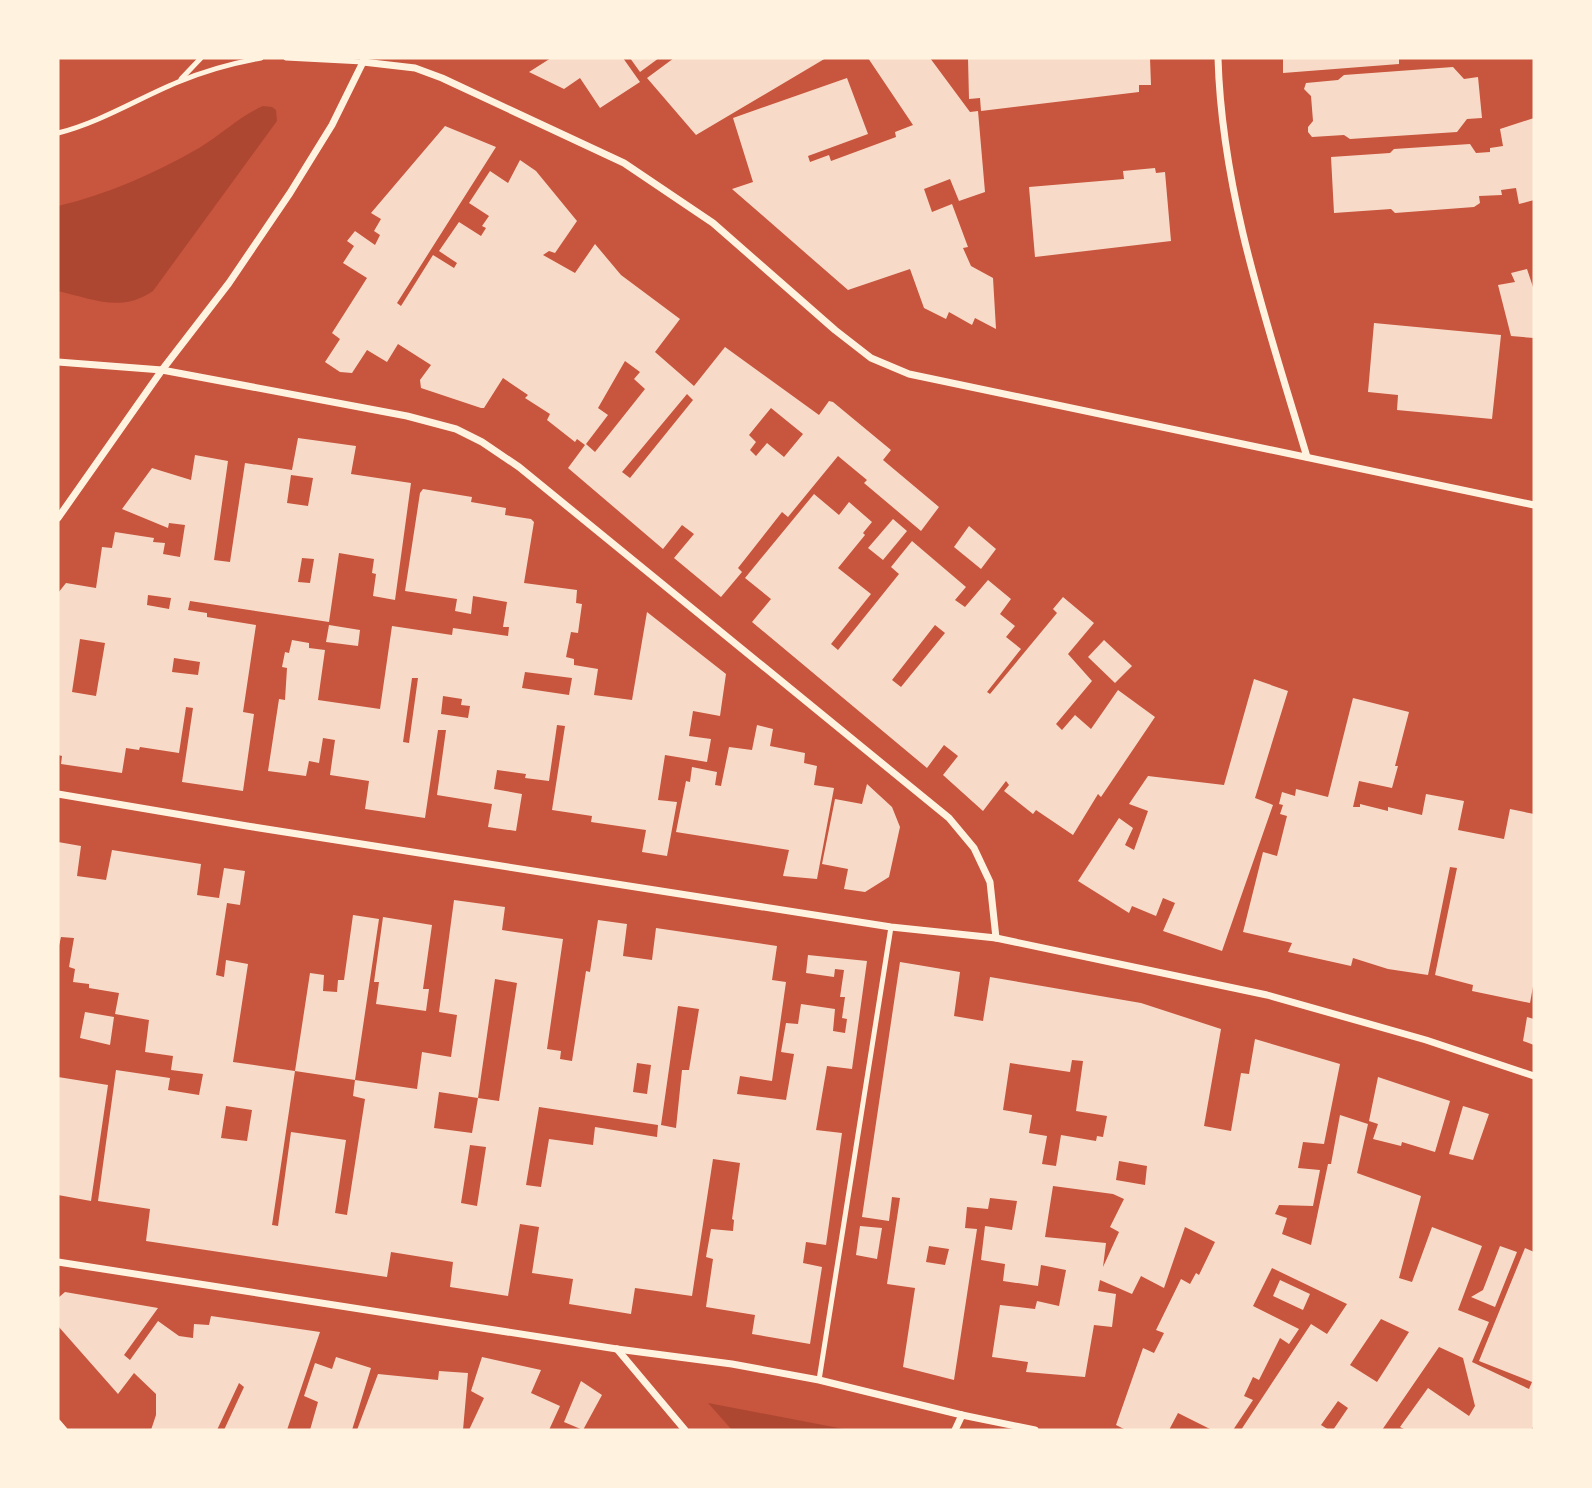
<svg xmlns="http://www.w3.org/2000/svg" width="1592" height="1488" font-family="Commissioner,sans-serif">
  <rect width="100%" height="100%" fill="#c8553d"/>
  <g fill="#ae4732">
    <path d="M263,106L272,107L276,110L277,121L153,291C121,313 93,299 58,291V206C108,194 154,174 199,148C221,135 240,116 263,106Z"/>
    <path d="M708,1403L849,1430H732Z"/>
  </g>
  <g fill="#f7dbc8" fill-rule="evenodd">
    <path d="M551,58H623L640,82L600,108L580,78L564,89L529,72Z"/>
    <path d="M630,58H659L640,72Z"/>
    <path d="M674,58L692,59L826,58L696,135L647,78Z"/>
    <path d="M868,58H930L970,112L978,111L985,192L959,201L950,179L924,189L932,212L952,204L968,247L963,248L971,266L993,278L996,329L975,318L972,325L949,312L946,319L924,308L910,269L848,290L732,189L753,182L733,118L847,78L868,134L808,156L810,162L829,155L831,161L896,137L895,132L913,125Z"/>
    <path d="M968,58H1150L1151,85H1139V92L981,111L980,98L969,99Z"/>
    <path d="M1283,58H1399V64L1283,73Z"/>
    <path d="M1453,67L1464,79L1478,77L1482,118L1467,119L1457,132L1350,139L1344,135L1312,137L1308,132V127L1313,121L1311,96L1304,89L1306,83L1338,80L1344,75Z"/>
    <path d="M1534,118V200L1519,204L1516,188L1501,190L1502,195L1479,196L1480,203L1474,207L1395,213L1391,209L1334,213L1331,157L1390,153L1394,149L1470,144L1476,153L1490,152V148L1503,146L1500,129Z"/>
    <path d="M445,126L496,147L397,303L401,306L433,255L454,268L457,263L439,251L459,222L481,236L486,228L482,226L489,216L469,203L490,171L508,183L520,160L536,171L577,221L555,253L549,251L543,255L575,273L595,244L621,275L680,319L655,352L694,386L725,347L819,415L829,401L833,402L891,450L883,460L939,507L921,531L864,483L867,480L838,456L788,517L782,512L738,568L742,572L721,597L674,558L694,534L682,525L663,549L568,468L585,445L577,439L575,442L547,420L550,414L525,398L528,395L503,378L484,408H481L421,388L420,380L431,365L398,344L387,362L367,350L352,373L340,372L325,362L340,339L332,333L367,278L343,263L354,246L347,241L355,231L375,245L380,235L374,231L381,219L371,213ZM625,361L640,372L634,379L645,389L595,452L586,444L608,415L598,408ZM687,394L693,400L630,478L622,472ZM771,408L803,434L784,457L767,443L756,456L750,450L756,442L749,435Z"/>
    <path d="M1155,168L1156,173L1165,172L1171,241L1035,257L1029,187L1124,179L1123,171Z"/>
    <path d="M1527,269L1534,290V338L1511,336L1498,285L1515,282L1511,273Z"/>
    <path d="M1374,323L1501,335L1492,419L1397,410L1398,395L1368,392Z"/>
    <path d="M298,438L356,446L351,474L411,483L395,600L373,596L376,574L372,573L374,559L339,553L329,622L190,601L188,610L207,613V617L256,625L243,712L254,714L243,791L182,782L193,708L186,707L179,753L140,747L139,750L126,748L122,773L61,764L62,756L58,755V593L66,583L96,588L102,547L112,548L115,532L154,538L153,542L165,543L163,554L180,557L185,525L169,523L168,528L122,509L152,468L191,480L195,455L228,461L214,560L230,562L245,463L292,470ZM291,475L313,478L308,506L287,503ZM302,558L314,559L310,583L298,582ZM148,595L171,598L169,609L147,605ZM80,639L105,643L96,696L72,692ZM174,658L200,662L198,675L172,672Z"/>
    <path d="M423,489L472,497L471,502L506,508L505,515L531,519L534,522L524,583L577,590L576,603L582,604L578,633L571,632L566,657L574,659V665L598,669L594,695L632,700L647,612L726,674L720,716L693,711L689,736L711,739L707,762L665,755L658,800L677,802L667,856L642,852L646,830L591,822L592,816L552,810L565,726L557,725L549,781L525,778L526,774L497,770L494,789L522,794L516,831L488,827L492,804L437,795L446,730H438L425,818L365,809L369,781L330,775L335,740L323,738L319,763L309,761L306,776L268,771L279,699L285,700L287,668L282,667L285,652L289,653L292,640L309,643V648L325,650L318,700L380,709L392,626L452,635L453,628L508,636L509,627H503L507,602L473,596L471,614L455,611L457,599L405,591L420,493ZM525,672L572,678L569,695L522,688ZM412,678H418L409,743L403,742ZM443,696L462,699L461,705L470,706L468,718L441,714Z"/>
    <path d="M814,494L839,515L849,502L872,522L863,533L865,535L838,568L871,594L831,644L838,650L899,574L891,567L912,541L966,587L955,600L965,607L988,580L1011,599L1000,614L1015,626L1006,637L1021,649L987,692L990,694L1057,613L1053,609L1063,597L1094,623L1068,654L1092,681L1056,724L1062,730L1075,715L1091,729L1118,690L1155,717L1101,797L1098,794L1073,835L1036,810L1033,814L1004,791L1009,785L1006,781L983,811L943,775L958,756L944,745L927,768L752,622L771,599L745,578ZM935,625L945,633L901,687L892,680Z"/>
    <path d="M893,519L907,531L883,560L868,548Z"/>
    <path d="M969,526L996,549L981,569L954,547Z"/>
    <path d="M329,625L360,630L358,646L326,642Z"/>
    <path d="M1104,640L1132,666L1115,683L1088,657Z"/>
    <path d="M1254,679L1288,691L1255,798L1273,805L1222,951L1163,931L1175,903L1163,898L1156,916L1132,906L1129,913L1078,881L1119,818L1133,828L1125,845L1134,850L1148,811L1129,804L1148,776L1224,785Z"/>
    <path d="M1353,698L1409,712L1395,766H1398L1392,788L1359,781L1353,807H1360V804L1388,811V807L1422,815L1426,794L1464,801L1458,830L1504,839L1510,809L1534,814V981L1530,1003L1472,991L1473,985L1435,975L1457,868L1450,867L1428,975L1388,969L1353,958L1351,966L1288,952L1292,943L1243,932L1263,852L1277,856L1287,816L1280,814L1283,805L1279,804L1282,792L1295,796L1296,789L1328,797Z"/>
    <path d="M757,725L773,729L770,746L805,753L804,763L817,766L814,785L834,788L817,879L783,876L789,850L676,832L686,781L690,782L692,767L717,772L715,785L721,786L729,747L752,750Z"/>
    <path d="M867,784L892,807L900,827L889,877L865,892L844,889L848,869L822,864L835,799L862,804Z"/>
    <path d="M58,842L81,846L77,876L106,880L112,850L201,864L197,895L219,898L224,868L245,871L240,905L227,903L216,975L224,977L226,960L248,964L233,1062L295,1071L272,1225L278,1226L291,1132L346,1140L335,1213L347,1215L365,1099L353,1096L355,1080L417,1089L422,1052L451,1057L457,1015L439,1012L454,900L505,907L502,930L563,939L547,1049L561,1051L560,1059L572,1061L586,971L590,972L598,920L627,924L623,956L652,960L656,928L777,946L772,980L786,982L772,1081L740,1076L737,1094L786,1100L794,1054L781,1052L786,1023L798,1024L801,1004L835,1009L833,1031L845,1033L847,1019L842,1018L845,997H840L844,970L835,969L834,977L806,973L808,955L867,961L852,1069L827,1066L816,1130L842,1133L826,1245L806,1242L803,1263L822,1267L810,1344L752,1334L755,1315L706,1307L713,1259L706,1257L711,1229L733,1231L734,1220L732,1219L740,1163L713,1159L692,1296L635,1288L631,1314L569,1304L573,1279L532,1273L539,1227L520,1224L508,1296L450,1287L453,1262L391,1252L387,1277L146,1241L150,1209L98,1201L116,1070L170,1078L168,1090L199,1095L203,1074L171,1070L173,1056L145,1052L149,1020L115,1014L119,993L89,988V984L73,982L75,969L69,967L74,938L61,937L58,950ZM495,979L517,983L499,1101L478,1098L472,1133L434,1128L439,1092L478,1098ZM678,1006L699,1009L689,1070H682L676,1128L661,1125ZM637,1063L651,1065L647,1094L633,1092ZM226,1106L252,1110L247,1141L221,1138ZM539,1107L658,1125L657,1137L595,1127L593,1145L549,1139L541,1187L526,1185ZM470,1145L486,1147L477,1206L461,1203Z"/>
    <path d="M353,915L379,919L355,1080L295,1071L310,973L324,975L323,991L337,992L338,980H344Z"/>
    <path d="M383,917L432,925L423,989H429L426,1011L376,1004L379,982H374Z"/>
    <path d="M900,962L960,972L954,1016L983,1021L990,977L1141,1003L1221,1029L1204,1126L1231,1131L1241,1073L1249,1074L1255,1039L1340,1064L1324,1144L1303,1142L1298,1168L1320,1170L1313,1206L1279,1205L1275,1214L1287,1218L1282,1234L1311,1245L1328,1164H1331L1340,1115L1368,1124L1357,1173L1421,1196L1399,1278L1412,1282L1432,1227L1482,1246L1458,1310L1489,1322L1472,1362L1529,1389L1532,1382L1479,1361L1525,1248L1534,1252V1426L1531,1430H1406L1400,1427L1428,1388L1469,1416L1475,1406L1463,1358L1439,1347L1382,1430H1333L1348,1408L1338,1401L1321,1425L1329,1430H1241L1311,1324L1327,1334L1347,1304L1272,1268L1253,1306L1299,1329L1289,1344L1280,1338L1259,1380L1253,1377L1244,1396L1253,1400L1233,1430H1212L1178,1413L1169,1430H1126L1116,1425L1143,1348L1154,1353L1164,1333L1156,1330L1181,1279L1190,1284L1196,1273L1199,1275L1215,1242L1185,1227L1164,1288L1141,1276L1132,1294L1100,1280L1098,1291L1116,1294L1112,1327L1094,1325L1085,1377L1026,1372L1028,1362L992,1357L1000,1305L1035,1309L1037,1301L1059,1306L1066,1270L1041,1265L1038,1286L1003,1281L1005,1264L981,1260L985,1226L1012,1230L1017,1201L990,1198L988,1209L967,1207L965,1228L977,1229L954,1380L903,1367L915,1288L887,1284L900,1198L892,1197L889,1221L862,1217ZM1072,1060L1083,1061L1076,1111L1107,1116L1103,1137L1097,1136L1096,1141L1061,1135L1056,1166L1042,1164L1047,1136L1029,1133L1032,1115L1003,1110L1010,1063L1070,1072ZM1119,1161L1147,1166L1145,1185L1116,1180ZM1053,1186L1113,1194L1124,1199L1110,1227L1119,1232L1103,1267L1106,1243L1045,1237ZM929,1246L949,1249L945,1265L926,1262ZM1381,1319L1409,1332L1377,1382L1350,1365Z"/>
    <path d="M85,1012L114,1017L110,1045L80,1038Z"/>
    <path d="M1527,1017L1534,1019V1045L1523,1041Z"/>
    <path d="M58,1077L108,1085L91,1201L58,1195Z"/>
    <path d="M1378,1077L1450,1101L1435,1152L1402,1142L1401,1146L1373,1139L1378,1124L1369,1121Z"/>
    <path d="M1463,1106L1489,1114L1473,1160L1449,1154Z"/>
    <path d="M860,1226L882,1228L877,1259L856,1255Z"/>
    <path d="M1500,1246L1517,1252L1495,1307L1471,1297L1483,1290Z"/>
    <path d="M1280,1280L1310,1294L1303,1310L1273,1296Z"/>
    <path d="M65,1292L158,1308L124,1355L130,1360L158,1321L179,1336L193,1338L194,1324L209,1325L211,1316L320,1332L287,1430H224L244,1387L239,1383L217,1430H151L156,1415V1394L134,1373L118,1394L58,1326V1298Z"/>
    <path d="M336,1357L371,1368L352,1430H310L318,1402L304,1396L315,1363L332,1369Z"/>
    <path d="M482,1357L541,1370L531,1393L560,1406L549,1430H469L484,1398L471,1391Z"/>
    <path d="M439,1371L468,1373L463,1430H357L378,1374L438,1380Z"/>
    <path d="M581,1381L602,1395L583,1430L564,1422Z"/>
  </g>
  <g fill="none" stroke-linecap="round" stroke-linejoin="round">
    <g stroke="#fff3e0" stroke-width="5">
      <path d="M286,58L363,62"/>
      <path d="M181,79L201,58"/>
      <path d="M58,133C101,122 137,99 178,82C204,71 233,63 261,58"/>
      <path d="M819,1380L891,927"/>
    </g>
    <g stroke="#fff3e0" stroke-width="7">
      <path d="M1218,58C1222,195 1268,326 1307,457"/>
      <path d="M363,62L415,68L442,78L624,163L713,223L835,330L871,358L909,374L1534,505"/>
      <path d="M58,362L162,370L407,416L456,429L482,442L519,467L949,818L974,848L990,882L996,938"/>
      <path d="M58,518L162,370L229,283L290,193L332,125L365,58"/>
      <path d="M58,794L247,826L891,927L996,938L1267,995L1426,1040L1534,1076"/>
      <path d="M58,1262L617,1349L732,1364L819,1380L962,1415L1035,1430"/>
      <path d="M617,1349L685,1430"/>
      <path d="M58,1423L64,1430"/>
      <path d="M955,1430L962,1415"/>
    </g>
  </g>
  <rect width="1592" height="1488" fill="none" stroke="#fff3e0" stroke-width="119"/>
</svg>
